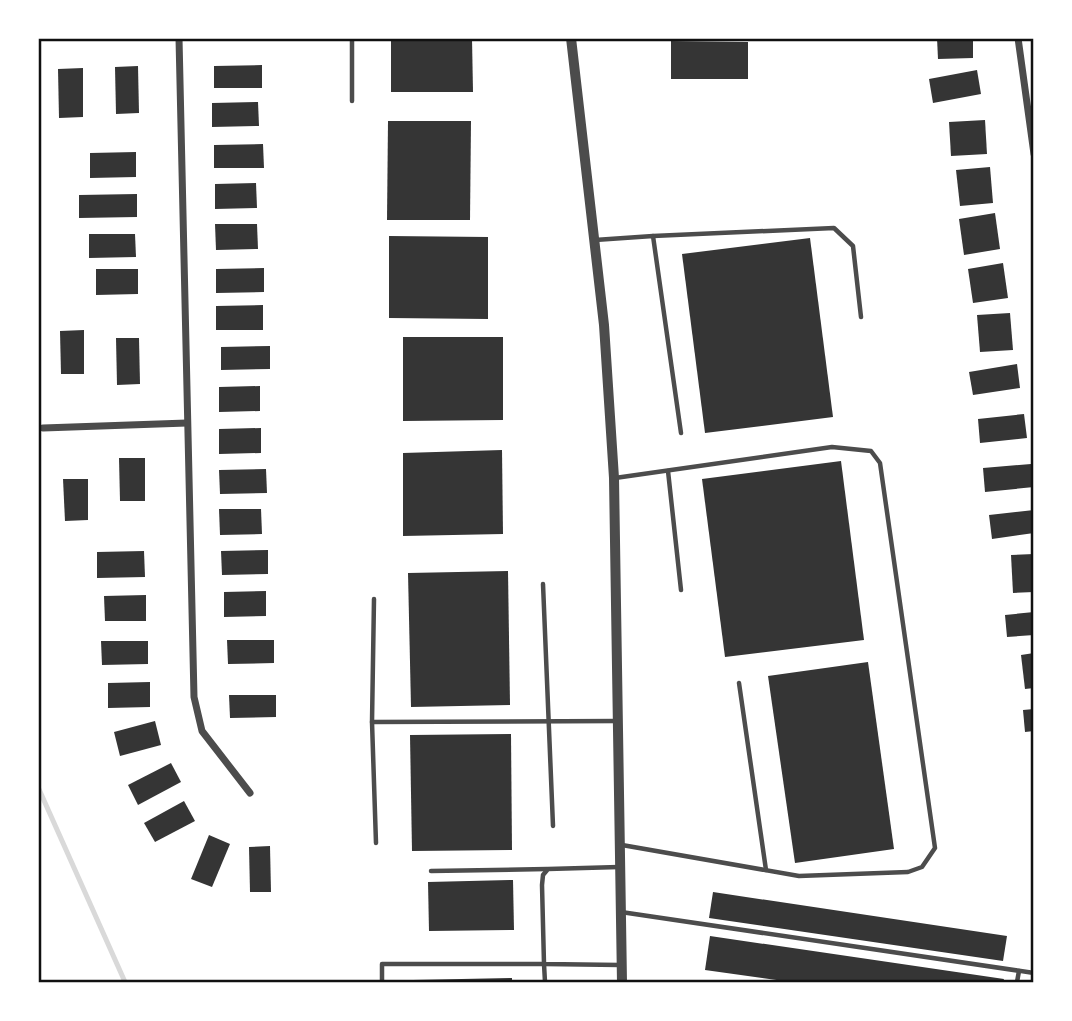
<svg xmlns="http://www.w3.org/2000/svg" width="1072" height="1021" font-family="Helvetica,sans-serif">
  <rect width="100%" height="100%" fill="#fff"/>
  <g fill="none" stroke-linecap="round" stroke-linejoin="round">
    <path stroke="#d9d9d9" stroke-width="5" d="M38,787L125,982"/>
  </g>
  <g fill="#353535">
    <path d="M391,38H472L473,92H391Z"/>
    <path d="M937,38H973V58L938,59Z"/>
    <path d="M671,41L748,42V79H671Z"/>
    <path d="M262,65V88H214V66Z"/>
    <path d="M138,66L139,113L116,114L115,67Z"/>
    <path d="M83,68V117L59,118L58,69Z"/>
    <path d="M977,70L981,94L933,103L929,79Z"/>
    <path d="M258,102L259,126L212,127V103Z"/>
    <path d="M985,120L987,154L951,156L949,122Z"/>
    <path d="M388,121H471L470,220H387Z"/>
    <path d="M263,144L264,168H214V145Z"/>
    <path d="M136,152V177L90,178V153Z"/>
    <path d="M990,167L993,203L960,206L956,170Z"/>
    <path d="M256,183L257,208L215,209V184Z"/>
    <path d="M137,194V217L79,218V195Z"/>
    <path d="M995,213L1000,249L964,255L959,219Z"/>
    <path d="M215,224H257L258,249L216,250Z"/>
    <path d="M89,234H135L136,257L89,258Z"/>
    <path d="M389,236L488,237V319L389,318Z"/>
    <path d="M810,238L833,417L705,433L682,254Z"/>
    <path d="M1003,263L1008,298L973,303L968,269Z"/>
    <path d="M264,268V292L216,293V269Z"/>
    <path d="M96,269H138V294L96,295Z"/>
    <path d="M263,305V330H216V306Z"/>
    <path d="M1010,313L1013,350L980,352L977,315Z"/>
    <path d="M84,330V374H61L60,331Z"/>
    <path d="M403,337H503V420L403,421Z"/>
    <path d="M116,338H139L140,384L117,385Z"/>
    <path d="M270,346V369L221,370V347Z"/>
    <path d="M1017,364L1020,388L973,395L969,372Z"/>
    <path d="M260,386V411L219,412V387Z"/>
    <path d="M1024,414L1027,438L980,443L978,419Z"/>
    <path d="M261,428V453L219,454V429Z"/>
    <path d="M502,450L503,534L403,536V453Z"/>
    <path d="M119,458H145V501H120Z"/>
    <path d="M841,461L864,640L725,657L702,479Z"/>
    <path d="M1031,464L1034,487L985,492L983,468Z"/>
    <path d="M266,469L267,493L220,494L219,470Z"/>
    <path d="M63,479H88V520L65,521Z"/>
    <path d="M219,509H261L262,534L220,535Z"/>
    <path d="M1034,510V533L992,539L989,515Z"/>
    <path d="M268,550V574L222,575L221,551Z"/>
    <path d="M144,551L145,577L97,578V552Z"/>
    <path d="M1034,554V592L1013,593L1011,555Z"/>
    <path d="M508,571L510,705L411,707L408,573Z"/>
    <path d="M266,591V616L224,617V592Z"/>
    <path d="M146,595V621H105L104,596Z"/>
    <path d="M1034,612V635L1007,637L1005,615Z"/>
    <path d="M227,640H274V663L228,664Z"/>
    <path d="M101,641H148V664L102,665Z"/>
    <path d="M1034,653V688L1025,689L1021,655Z"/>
    <path d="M868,662L894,849L795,863L768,676Z"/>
    <path d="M150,682V707L108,708V683Z"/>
    <path d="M229,695H276V717L230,718Z"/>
    <path d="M1034,709V731L1025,732L1023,710Z"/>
    <path d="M155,721L161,745L120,756L114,732Z"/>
    <path d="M511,734L512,850L412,851L410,735Z"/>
    <path d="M171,763L181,782L138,805L128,785Z"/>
    <path d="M184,801L195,821L155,842L144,823Z"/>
    <path d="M209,835L230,844L212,887L191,879Z"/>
    <path d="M270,846L271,892H250L249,847Z"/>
    <path d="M513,880L514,930L429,931L428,882Z"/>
    <path d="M713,892L1007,936L1003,961L709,918Z"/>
    <path d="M710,936L1004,979L1003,982H791L705,970Z"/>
    <path d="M512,978V982H413V980Z"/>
  </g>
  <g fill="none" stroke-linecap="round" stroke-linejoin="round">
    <g stroke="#4c4c4c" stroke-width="4.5">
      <path d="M352,38V101"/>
      <path d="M653,236L834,228L853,246L861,317"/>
      <path d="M595,240L653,236L681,433"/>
      <path d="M668,471L681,590"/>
      <path d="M615,478L832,447L871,451L880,463L935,848L922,867L908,872L799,876L622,845"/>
      <path d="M543,584L553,826"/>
      <path d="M374,599L372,722L618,721"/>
      <path d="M739,683L766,870"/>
      <path d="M372,722L376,843"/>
      <path d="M619,867L548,869L543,875L542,885L544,964L620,965"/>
      <path d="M431,871L547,869"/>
      <path d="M621,912L1034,973"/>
      <path d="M382,982V964H544L545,982"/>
      <path d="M1017,982L1019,971"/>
    </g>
    <g stroke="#4c4c4c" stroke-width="7">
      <path d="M179,38L194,697L202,731L250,793"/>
      <path d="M1018,38L1034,154"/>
      <path d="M43,428L187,423"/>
    </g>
    <path stroke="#4c4c4c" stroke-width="10" d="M571,38L604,325L614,478L622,982"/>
  </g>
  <rect width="1072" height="1021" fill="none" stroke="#ffffff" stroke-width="80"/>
  <rect x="40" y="40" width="992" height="941" fill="none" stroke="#111" stroke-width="2.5"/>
</svg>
